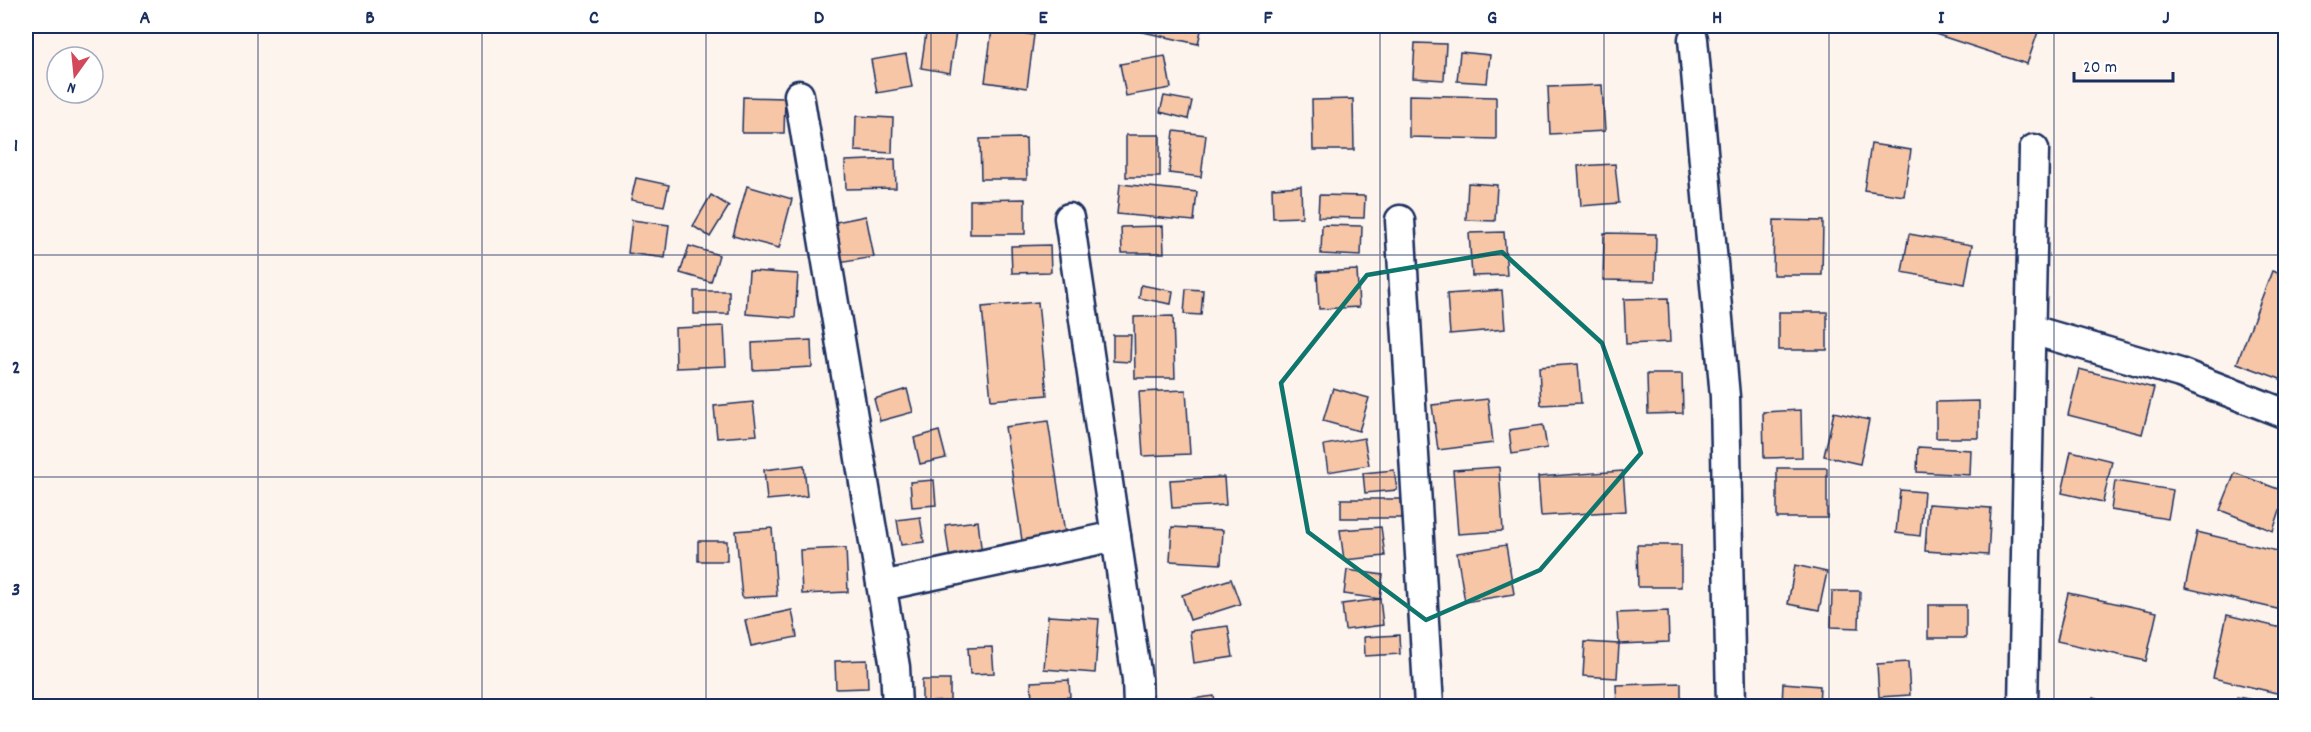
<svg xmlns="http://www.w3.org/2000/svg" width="2311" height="732" font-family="Dekko,sans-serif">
  <rect width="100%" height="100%" fill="#fdf4ed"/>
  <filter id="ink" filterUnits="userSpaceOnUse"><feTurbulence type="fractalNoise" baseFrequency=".0167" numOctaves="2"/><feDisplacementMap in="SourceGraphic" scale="12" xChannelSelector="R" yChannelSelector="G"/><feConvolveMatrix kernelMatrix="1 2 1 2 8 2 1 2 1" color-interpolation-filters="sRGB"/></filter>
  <g filter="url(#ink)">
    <g fill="#f7c6a7" stroke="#1b2f5e" stroke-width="1.5">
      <path d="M840,26H872L871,28Z"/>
      <path d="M927,26L956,31L950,73L921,68Z"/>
      <path d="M1116,26H1202L1198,44Z"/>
      <path d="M1934,26H2040L2027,64L1932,33Z"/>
      <path d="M992,29L1034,35L1027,88L985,82Z"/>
      <path d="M1415,43L1446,44L1444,80L1413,78Z"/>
      <path d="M1460,52L1490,55L1487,83L1457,81Z"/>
      <path d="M906,54L912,87L877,93L871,60Z"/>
      <path d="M1165,56L1171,88L1126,96L1120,64Z"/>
      <path d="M1602,85L1605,131L1550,134L1548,87Z"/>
      <path d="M1409,95L1496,97V139L1409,137Z"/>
      <path d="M1164,96L1192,101L1188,119L1160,112Z"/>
      <path d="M743,97L785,98L784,133H742Z"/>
      <path d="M1353,99L1354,150H1313L1312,100Z"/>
      <path d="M856,116L893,118L892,153L855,151Z"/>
      <path d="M1174,131L1206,135L1201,177L1169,173Z"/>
      <rect x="1126" y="135" width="34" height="42"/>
      <path d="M1026,138L1027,179H981L980,139Z"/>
      <path d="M1871,144L1911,150L1904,196L1864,190Z"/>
      <path d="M895,159L896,188L846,189L845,161Z"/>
      <path d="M1615,164L1619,203L1581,206L1578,166Z"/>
      <path d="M636,178L669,185L664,206L631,200Z"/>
      <path d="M1468,183L1497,185L1495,221L1466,220Z"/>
      <path d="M1120,184L1197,192L1194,221L1117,214Z"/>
      <path d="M747,186L792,199L779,248L733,236Z"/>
      <path d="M1301,186L1302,217L1273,218L1272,188Z"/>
      <path d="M711,195L729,206L710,237L693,226Z"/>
      <path d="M1319,195L1365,196L1364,218L1318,217Z"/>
      <path d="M1025,199V234H970V200Z"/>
      <path d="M866,216L874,257L839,263L831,223Z"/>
      <path d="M632,220L669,225L665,258L628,253Z"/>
      <path d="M1774,220L1823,221L1822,275H1773Z"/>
      <path d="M1322,225L1362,226L1361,256L1321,254Z"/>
      <path d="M1163,226L1164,253H1122L1121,227Z"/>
      <path d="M1504,232L1507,275L1472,276L1469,233Z"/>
      <path d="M1604,233L1656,234L1655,281L1603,280Z"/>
      <path d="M1909,234L1972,245L1965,284L1902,272Z"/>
      <path d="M1050,245L1051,272L1012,273L1011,246Z"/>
      <path d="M689,246L719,255L711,282L680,273Z"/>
      <path d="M1357,270L1359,307L1319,309L1317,272Z"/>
      <path d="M749,271L798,274L795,318L746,314Z"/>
      <path d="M2272,271L2286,276V373L2283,380L2237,363Z"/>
      <path d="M1141,285L1173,291L1171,304L1139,298Z"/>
      <path d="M1186,289L1203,290L1201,315L1184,314Z"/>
      <path d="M1502,290L1505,329L1450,334L1447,294Z"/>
      <rect x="694" y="291" width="35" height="23"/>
      <path d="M1668,298L1670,342L1626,344L1624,299Z"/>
      <path d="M1038,302L1047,395L991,400L982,307Z"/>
      <rect x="1779" y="312" width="48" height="38"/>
      <path d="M1173,316L1175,378H1135L1134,317Z"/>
      <path d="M724,326L726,366L676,368L675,328Z"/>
      <path d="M1113,335H1131L1130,362L1113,361Z"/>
      <path d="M811,340L812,367L753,370L752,343Z"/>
      <path d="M1578,364L1581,403L1541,405L1539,367Z"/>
      <path d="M2079,369L2154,388L2142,434L2068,415Z"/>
      <path d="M1647,374H1682L1683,413L1648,414Z"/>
      <path d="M1333,388L1369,398L1359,431L1323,421Z"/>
      <path d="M907,389L913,412L880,421L874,399Z"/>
      <path d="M1186,390L1190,454L1143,456L1139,392Z"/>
      <path d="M1488,399L1493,443L1438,450L1432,405Z"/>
      <path d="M1979,401V438H1936V402Z"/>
      <path d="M753,402L757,435L717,438L714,406Z"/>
      <path d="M1801,410L1802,457L1764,458L1763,412Z"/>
      <path d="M1834,412L1869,420L1860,464L1824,456Z"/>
      <path d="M1048,421L1066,540L1023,547L1005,427Z"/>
      <path d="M1543,425L1547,448L1512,454L1509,430Z"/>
      <path d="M939,431L946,458L920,464L914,438Z"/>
      <path d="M1364,438L1369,465L1328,472L1324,445Z"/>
      <path d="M1918,447L1971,450L1970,475L1917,472Z"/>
      <path d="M2071,451L2112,461L2103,502L2062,493Z"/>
      <path d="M804,465L807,496L767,500L764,470Z"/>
      <path d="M1499,467L1503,531L1458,534L1453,470Z"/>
      <rect x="1777" y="468" width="50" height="50"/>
      <path d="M1394,470L1397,490L1365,493L1363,473Z"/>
      <path d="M1623,471L1626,511L1541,516L1538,477Z"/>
      <path d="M2235,473L2286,492L2273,531L2220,510Z"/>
      <path d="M1224,477L1226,505L1172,508L1170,480Z"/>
      <path d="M934,480L936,505L912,507L910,482Z"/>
      <path d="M2115,481L2173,490L2168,519L2111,510Z"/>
      <path d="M1900,490L1924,492L1920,536L1896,533Z"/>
      <path d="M1341,499H1401L1402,518H1341Z"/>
      <path d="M1928,504L1991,508L1988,555L1925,551Z"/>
      <path d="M920,517L924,542L901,545L897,520Z"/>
      <path d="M978,521L983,564L951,568L945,525Z"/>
      <path d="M1172,527L1223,530L1221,564L1170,561Z"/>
      <path d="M1381,527L1385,556L1344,560L1340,530Z"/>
      <path d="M772,528L777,596L742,598L736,531Z"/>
      <path d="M2197,532L2286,553V611L2185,588Z"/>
      <rect x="698" y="541" width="29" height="20"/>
      <path d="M1506,545L1514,594L1465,602L1457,553Z"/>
      <path d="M1637,545H1681V587H1638Z"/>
      <path d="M846,548L848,592L802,594L800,550Z"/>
      <path d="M1795,565L1827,572L1819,610L1788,604Z"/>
      <path d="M1347,570L1383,575L1380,599L1344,594Z"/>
      <path d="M1231,579L1240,604L1190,620L1182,595Z"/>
      <path d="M1832,591H1860L1859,628L1831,627Z"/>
      <path d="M2068,593L2157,612L2146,661L2057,641Z"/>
      <path d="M1380,599L1383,625L1345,630L1342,604Z"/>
      <rect x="1928" y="605" width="38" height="33"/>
      <path d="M792,610L797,637L751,646L745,620Z"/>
      <path d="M1668,611L1669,642L1619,644L1617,613Z"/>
      <path d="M2227,615L2286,629L2285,695L2213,678Z"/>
      <path d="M1048,616L1099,619L1095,673L1044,669Z"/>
      <path d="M1228,626L1233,657L1194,663L1190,631Z"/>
      <path d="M1399,635L1400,654L1365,656L1364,637Z"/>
      <path d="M1585,642L1619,644L1617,678L1583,676Z"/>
      <path d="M992,647L994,673L970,674L968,648Z"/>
      <path d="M867,660L868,688L836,689L835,661Z"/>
      <path d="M1908,662L1910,695L1879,697L1877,664Z"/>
      <path d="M922,680H950V701L922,702Z"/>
      <path d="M1069,680L1070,697L1032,700L1031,682Z"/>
      <path d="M1681,683V706H1617L1616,685Z"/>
      <path d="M1783,683L1820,686L1819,706H1782Z"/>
      <path d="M1214,696L1216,706H1177L1176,701Z"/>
      <path d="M2237,697L2286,706H2235Z"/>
      <path d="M2093,698L2117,706H2090Z"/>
    </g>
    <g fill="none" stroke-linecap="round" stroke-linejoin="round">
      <defs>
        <g id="minor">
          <path d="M1693,39L1725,397L1731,706"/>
          <path d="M799,95L895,667L897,706"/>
          <path d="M1069,218L1137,679L1138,706"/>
          <path d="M1400,220L1429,706"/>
          <path d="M2032,330L2180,373L2286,414"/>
          <path d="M882,586L1116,536"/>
          <path d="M2023,706L2034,149"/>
        </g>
      </defs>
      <use href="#minor" stroke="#1b2f5e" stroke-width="33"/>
      <use href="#minor" stroke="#fff" stroke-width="28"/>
    </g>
  </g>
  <path fill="none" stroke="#0f766e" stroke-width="4.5" stroke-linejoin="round" d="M1502,252L1602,343L1641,453L1540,570L1426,620L1308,532L1281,383L1367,275Z"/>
  <path fill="none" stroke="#1b2f5e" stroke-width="1.5" stroke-opacity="0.55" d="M258,26V706M482,26V706M706,26V706M931,26V706M1156,26V706M1380,26V706M1604,26V706M1829,26V706M2054,26V706M26,255H2286M26,477H2286"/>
  <rect width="2311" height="732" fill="none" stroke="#fff" stroke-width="66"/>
  <g transform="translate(75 75) rotate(195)"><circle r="28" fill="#ffffff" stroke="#a4acbf" stroke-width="1.5"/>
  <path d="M0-4.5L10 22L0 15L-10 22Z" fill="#d1495b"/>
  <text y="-9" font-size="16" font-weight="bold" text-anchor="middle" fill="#1b2f5e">N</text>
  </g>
  <path d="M2074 72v9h99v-9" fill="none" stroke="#1b2f5e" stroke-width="3"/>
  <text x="2083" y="72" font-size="18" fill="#1b2f5e" stroke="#ffffff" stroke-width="4.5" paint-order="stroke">20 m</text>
  <rect x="33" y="33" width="2245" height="666" fill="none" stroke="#1b2f5e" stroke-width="2"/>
  <g font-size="20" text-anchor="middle" font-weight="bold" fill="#1b2f5e">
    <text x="145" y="23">A</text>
    <text x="370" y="23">B</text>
    <text x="594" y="23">C</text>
    <text x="819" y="23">D</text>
    <text x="1043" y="23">E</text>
    <text x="1268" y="23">F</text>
    <text x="1492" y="23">G</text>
    <text x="1717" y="23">H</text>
    <text x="1941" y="23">I</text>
    <text x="2166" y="23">J</text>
    <text x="16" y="151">1</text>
    <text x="16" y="373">2</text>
    <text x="16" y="595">3</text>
  </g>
</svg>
